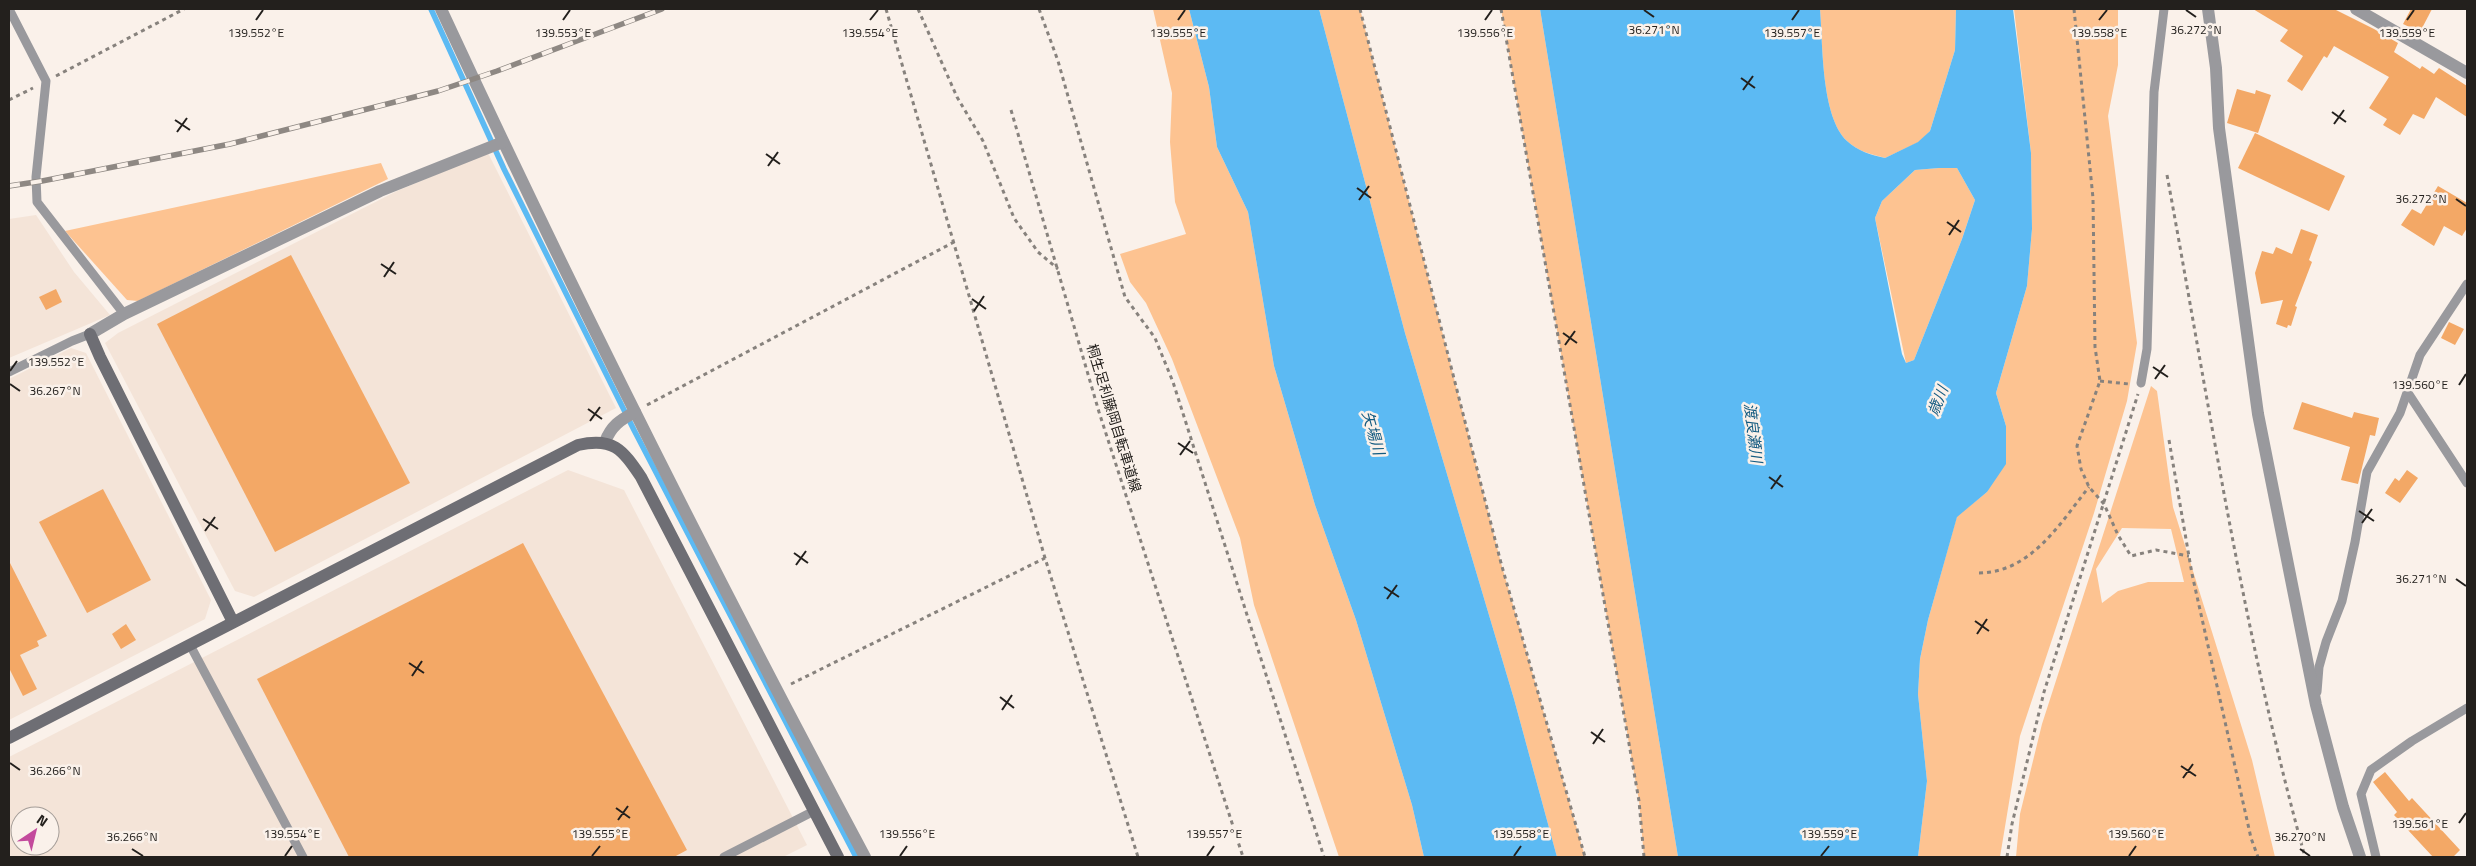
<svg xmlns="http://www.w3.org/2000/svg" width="2476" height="866" font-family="'Titillium Web','Noto Sans JP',sans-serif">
  <rect width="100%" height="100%" fill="#faf1ea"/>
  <g fill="#f4e4d8" fill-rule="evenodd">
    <path d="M488,153L616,408L254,597L235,591L105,343L118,333L397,191Z"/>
    <path d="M36,215L74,272L110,315L9,358V219Z"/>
    <path d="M71,348L86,353L211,600L205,619L9,720V379Z"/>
    <path d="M568,470L624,490L807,845L783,857H9V757ZM20,816H50V846H20Z"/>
  </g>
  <g fill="#fdc391" fill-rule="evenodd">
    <path d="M1153,9H1189L1209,87L1217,147L1248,212L1274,366L1315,505L1356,620L1412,805L1424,857H1339L1254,605L1240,538L1172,359L1146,303L1130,282L1120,254L1186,234L1175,202L1170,142L1172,93Z"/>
    <path d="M1319,9H1360L1501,563L1585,857H1557L1514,699L1405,333Z"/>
    <path d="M1501,9H1540L1678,857H1644L1639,801Z"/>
    <path d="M1820,9H1956L1955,50L1930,131L1919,142L1885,158C1871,154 1859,152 1847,141C1821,116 1823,45 1820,9Z"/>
    <path d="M2014,9H2118V65L2108,116L2137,343L2127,401L2094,513L2020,736L2000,857H1918L1927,781L1918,694L1920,659L1928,620L1957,516L1987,492L2006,426L1996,393L2027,286L2032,229L2031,153Z"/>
    <path d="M381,163L388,179L138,301L127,300L65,231Z"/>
    <path d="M1939,168H1957L1975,200L1962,239L1914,360L1906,363L1875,218L1882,201L1915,170Z"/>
    <path d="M2151,386L2157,391L2173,507L2252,760L2275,857H2016L2020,814L2042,724ZM2122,528L2171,529L2184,582H2148L2118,591L2102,603L2096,569Z"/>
  </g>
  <g fill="#5cbaf3" fill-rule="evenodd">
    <path d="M1189,9H1319L1405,333L1514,699L1557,857H1424L1412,805L1356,620L1315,505L1274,366L1248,212L1217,147L1209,87Z"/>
    <path d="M1540,9H1820C1823,45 1821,116 1847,141C1858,151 1871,155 1885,158L1918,142L1930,131L1955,50L1956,9H2013L2031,153L2032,229L2027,286L1996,393L2006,426V464L1987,492L1957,517L1928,620L1920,659L1918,694L1927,781L1918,857H1678ZM1939,168H1957L1975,200L1962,239L1914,360L1906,363L1902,354L1875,218L1882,201L1915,170Z"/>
  </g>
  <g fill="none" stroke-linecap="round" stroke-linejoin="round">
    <path stroke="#5cbaf3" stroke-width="5.5" d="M431,9L504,169L634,430L856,857"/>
  </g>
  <g fill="#f3a866">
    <path d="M2253,9H2334L2374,29L2398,43L2394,52L2420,69L2422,66L2434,74L2439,68L2467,86V117L2436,97L2424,119L2413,114L2400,135L2383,125L2387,119L2369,108L2389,77L2334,46L2327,58L2324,56L2302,91L2287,81L2303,56L2280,41L2288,30Z"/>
    <path d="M2411,9H2432L2420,32L2403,24Z"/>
    <path d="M2237,89L2255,94L2256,90L2271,95L2258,133L2227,123Z"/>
    <path d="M2255,133L2345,176L2329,211L2238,168Z"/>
    <path d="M2438,186L2467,203V228L2462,236L2444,226L2434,246L2401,225L2412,209L2421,214Z"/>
    <path d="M2301,229L2318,235L2309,260L2312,262L2295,306L2297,307L2291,326L2288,325L2287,328L2276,324L2283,300L2261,304L2255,273L2262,251L2273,254L2276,247L2292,254Z"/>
    <path d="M291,255L410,483L275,552L157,324Z"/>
    <path d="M56,289L62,302L46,310L39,297Z"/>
    <path d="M2449,322L2464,329L2455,345L2441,338Z"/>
    <path d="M2302,402L2352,418L2354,412L2379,418L2375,436L2370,435L2358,484L2341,480L2350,447L2293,429Z"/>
    <path d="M2407,470L2418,478L2400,503L2385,493L2395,478L2399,481Z"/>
    <path d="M103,489L151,580L87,613L39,522Z"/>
    <path d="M523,543L687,850L674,857H349L257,679Z"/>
    <path d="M9,561L47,636L37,641L39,646L20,655L37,689L23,696L9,668Z"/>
    <path d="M126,624L136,640L121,649L112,634Z"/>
    <path d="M2385,772L2409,801L2412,798L2460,850L2453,857H2433L2394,815L2397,812L2373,782Z"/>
  </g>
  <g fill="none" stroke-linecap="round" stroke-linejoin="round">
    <g stroke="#87827d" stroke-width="3" stroke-dasharray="4 4" stroke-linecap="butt">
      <path d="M886,9L1045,558L1138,857"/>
      <path d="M918,9L957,97L983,141L1014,218L1038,252L1058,269"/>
      <path d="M1039,9L1058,61L1125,297L1155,338L1173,382L1324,857"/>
      <path d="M1360,9L1501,563L1585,857"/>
      <path d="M1501,9L1639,801L1644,857"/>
      <path d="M2074,9L2093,198L2095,347L2100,381L2077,446L2081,469L2089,487L2104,504L2118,535L2131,556L2156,550L2189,556"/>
      <path d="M56,76L184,9"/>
      <path d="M9,100L33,88"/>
      <path d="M1011,110L1099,412L1243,857"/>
      <path d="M2167,175C2209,403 2243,633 2305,857"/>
      <path d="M2100,381L2129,384"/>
      <path d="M647,405L954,242"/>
      <path d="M2169,440L2192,574L2251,838L2258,857"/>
      <path d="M1979,573C2032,572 2060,523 2089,487"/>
      <path d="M791,684L1045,558"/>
      <path d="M2007,857L2012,824L2044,692L2138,394"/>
    </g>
    <g stroke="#99999d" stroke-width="9">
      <path d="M9,9L46,81L36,177L37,202L124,314"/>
      <path d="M9,372L72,341L90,334"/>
      <path d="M2141,383L2147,349L2154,92L2164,9"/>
      <path d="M2408,393L2467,483"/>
      <path d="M190,645L303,857"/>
      <path d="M2317,692L2319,667L2326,642L2342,601L2355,542L2367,472L2400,413L2420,355L2467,284"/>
      <path d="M724,857L814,811"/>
      <path d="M2376,857L2361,794L2371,770L2412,741L2467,708"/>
    </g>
    <g stroke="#99999d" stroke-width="12">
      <path d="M441,9C574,296 716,578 865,857"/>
      <path d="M2208,9L2216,68L2219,128L2258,414L2316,705L2343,807L2360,857"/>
      <path d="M2356,9L2467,73"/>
      <path d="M90,334L124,314L380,191L503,142"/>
      <path d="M605,442C611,426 620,420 635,412"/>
    </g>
    <g stroke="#6e6e74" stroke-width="12">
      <path d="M90,334L100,357L233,622"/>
      <path d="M9,738L578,445C613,437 622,449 641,477L838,857"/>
    </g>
    <defs>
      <path id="rail" d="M9,186L42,181L230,144L438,91L497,71L662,9"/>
    </defs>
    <use href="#rail" stroke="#8e8883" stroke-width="5.5"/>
    <use href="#rail" stroke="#faf1ea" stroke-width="4" stroke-dasharray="11" stroke-linecap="butt"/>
  </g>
  <path fill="none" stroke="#23201d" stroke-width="2" d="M1644,10L1654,17M2186,10L2196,17M256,20L263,10M563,20L570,10M870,20L878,10M1178,20L1185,10M1485,20L1492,10M1792,20L1799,10M2099,20L2107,10M2407,20L2414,10M1741,78L1755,88M1743,90L1753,76M2332,112L2346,122M175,120L190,130M2334,124L2344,110M177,132L187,118M766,154L780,164M768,166L778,152M1357,188L1371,198M2456,199L2466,206M1359,200L1369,186M1947,222L1961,232M1949,235L1959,220M381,264L396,274M384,277L394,262M972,299L986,309M974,311L984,296M1563,333L1577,343M1565,345L1575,331M2153,367L2168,377M10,371L17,361M2155,379L2165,365M10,384L20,391M2459,385L2466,374M588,409L602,419M590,421L600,407M1178,443L1193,453M1180,455L1190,441M1769,477L1783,487M1771,489L1781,475M2359,511L2374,521M203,519L218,529M2362,523L2372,509M205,531L215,517M794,553L808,563M796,565L806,551M2456,579L2466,586M1384,587L1399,597M1387,599L1397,585M1975,621L1989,631M1977,634L1987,619M409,663L424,673M412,676L422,661M1000,697L1014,708M1002,710L1012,695M1591,732L1605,742M1593,744L1603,729M10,763L20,770M2181,766L2196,776M2183,778L2193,764M616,808L630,818M618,820L628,806M2459,823L2466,813M132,849L143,856M2300,849L2310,856M285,856L292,846M592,856L600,846M900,856L907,846M1207,856L1214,846M1514,856L1521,846M1821,856L1829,846M2129,856L2136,846"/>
  <g text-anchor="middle" stroke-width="5" stroke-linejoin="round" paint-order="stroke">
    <g font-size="14" fill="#23201d" stroke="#faf1ea">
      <text transform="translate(1114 418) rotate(73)" y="5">桐生足利藤岡自転車道線</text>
    </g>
    <g font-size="15" font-style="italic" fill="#145b81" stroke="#faf1ea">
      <text transform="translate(1938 401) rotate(-69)" y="5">歳川</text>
      <text transform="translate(1373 433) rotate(74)" y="5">矢場川</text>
      <text transform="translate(1753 433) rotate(83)" y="5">渡良瀬川</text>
    </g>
  </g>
  <g font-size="12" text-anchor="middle" fill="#23201d" stroke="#faf1ea" stroke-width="5" stroke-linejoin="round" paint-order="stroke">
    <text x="1654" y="34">36.271°N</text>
    <text x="2196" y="34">36.272°N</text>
    <text x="256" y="37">139.552°E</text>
    <text x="563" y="37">139.553°E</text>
    <text x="870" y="37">139.554°E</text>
    <text x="1178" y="37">139.555°E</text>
    <text x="1485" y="37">139.556°E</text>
    <text x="1792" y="37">139.557°E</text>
    <text x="2099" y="37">139.558°E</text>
    <text x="2407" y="37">139.559°E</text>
    <text x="2421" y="203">36.272°N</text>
    <text x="56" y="366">139.552°E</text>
    <text x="2420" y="389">139.560°E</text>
    <text x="55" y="395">36.267°N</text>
    <text x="2421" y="583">36.271°N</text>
    <text x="55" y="775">36.266°N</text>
    <text x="2420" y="828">139.561°E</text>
    <text x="292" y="838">139.554°E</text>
    <text x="600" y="838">139.555°E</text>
    <text x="907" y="838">139.556°E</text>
    <text x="1214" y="838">139.557°E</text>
    <text x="1521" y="838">139.558°E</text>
    <text x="1829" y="838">139.559°E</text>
    <text x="2136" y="838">139.560°E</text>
    <text x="132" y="841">36.266°N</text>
    <text x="2300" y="841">36.270°N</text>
  </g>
  <rect width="2476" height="866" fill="none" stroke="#23201d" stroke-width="20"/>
  <g transform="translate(35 831) rotate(35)"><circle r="24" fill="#faf1ea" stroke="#a49d98"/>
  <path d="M0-4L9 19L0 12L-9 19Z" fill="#c34a9c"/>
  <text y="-8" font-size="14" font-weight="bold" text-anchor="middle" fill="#23201d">N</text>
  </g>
</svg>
